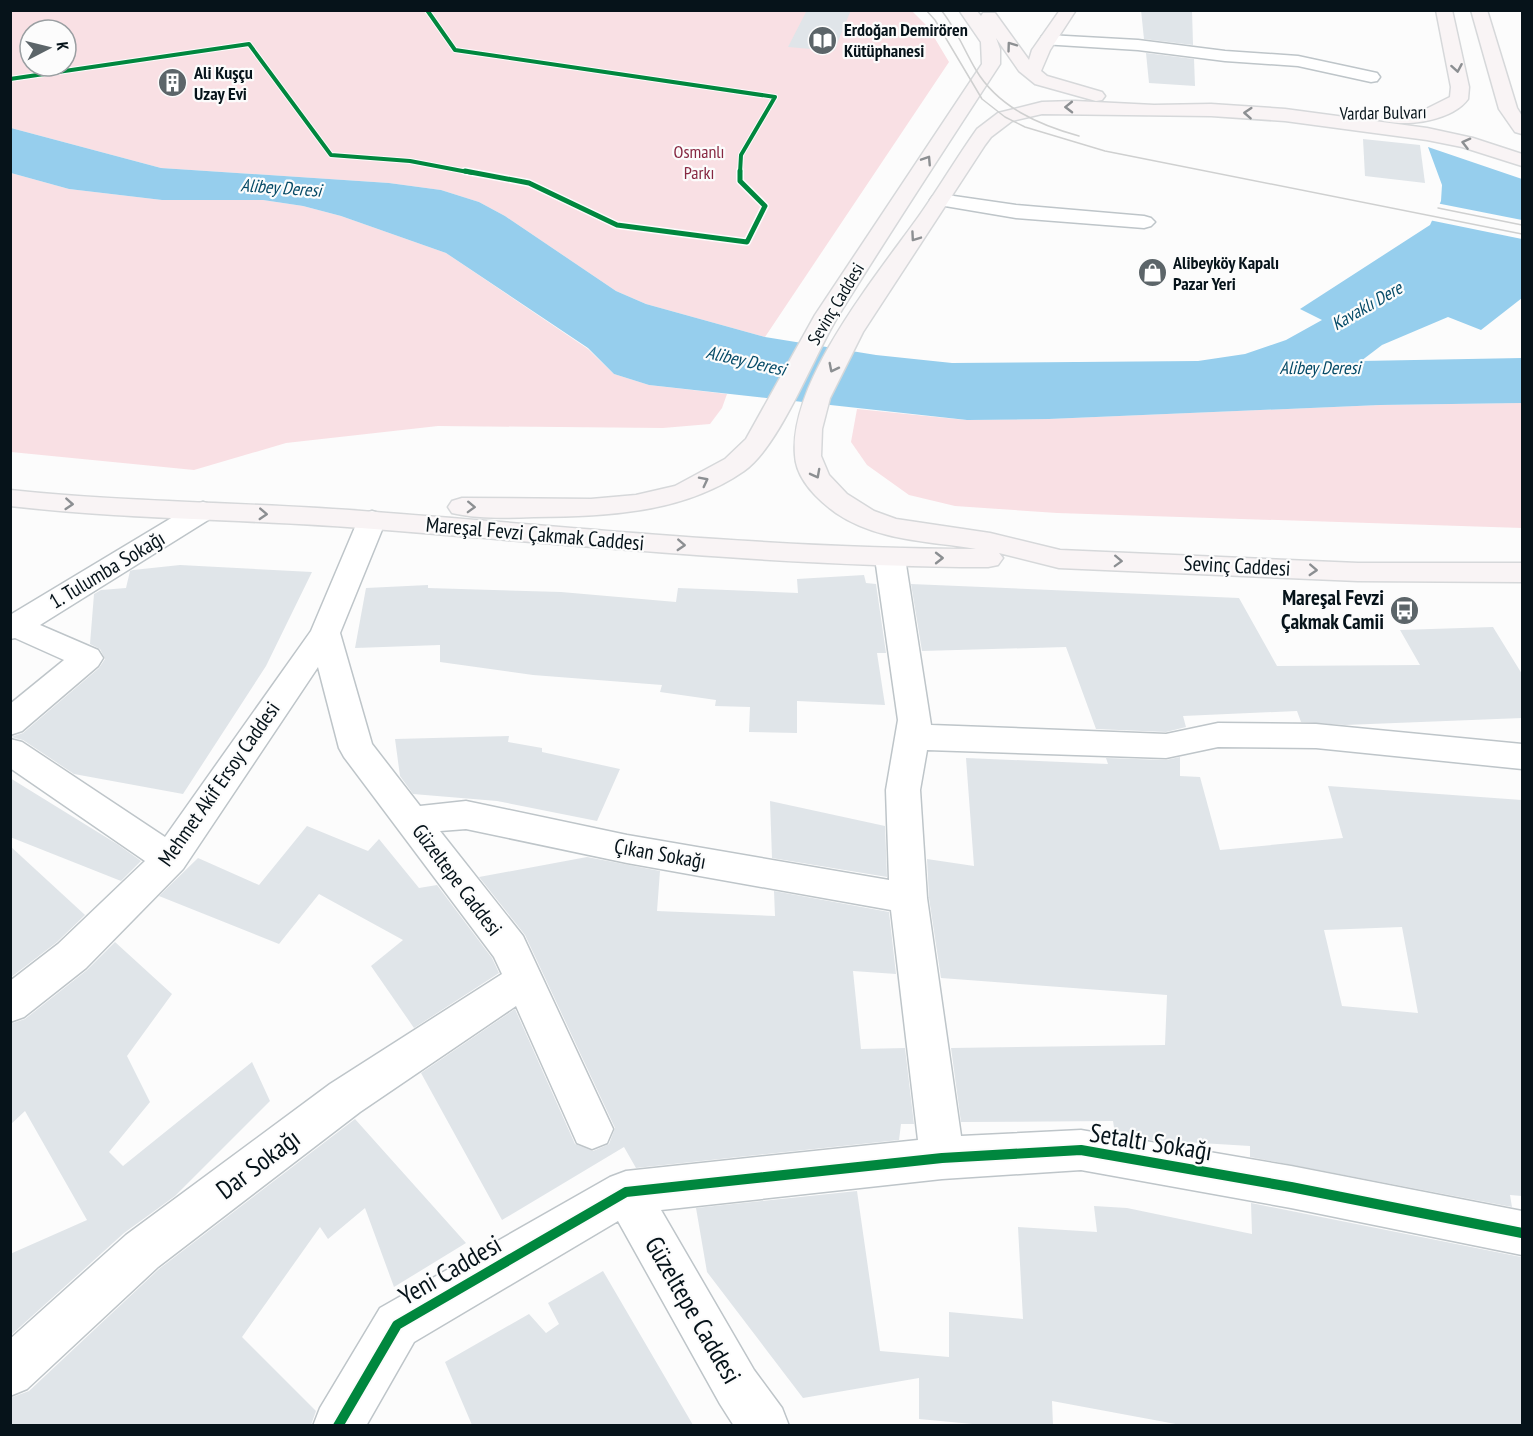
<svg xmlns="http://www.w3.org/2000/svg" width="1533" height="1436" font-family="'PT Sans Narrow',sans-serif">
  <rect width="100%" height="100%" fill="#fcfcfc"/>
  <g fill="#f9e0e4" fill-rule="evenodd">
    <path d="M10,11H912L928,27L949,62L765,337L646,304L616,291L505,216L479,202L441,190L389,183L161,168L11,128ZM30,30H66V66H30Z"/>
    <path d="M11,173L69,189L162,200H263L303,206L341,216L446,253L588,349L614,374L649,385L727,394L722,408L710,424L663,428L438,426L286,443L194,470L11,452Z"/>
    <path d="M1522,403V528L1057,513L955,506L909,495L867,465L851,442L857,409L966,420L1049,419L1380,405Z"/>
  </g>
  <path fill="#96ceed" d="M11,128L161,168L389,183L441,190L479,202L505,216L616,291L646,304L765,337L876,355L952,363L1198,361L1245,354L1286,340L1322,320L1300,309L1430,225L1441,201L1442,185L1428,147L1522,179V298L1481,330L1448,317L1382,345L1361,361L1522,358V403L1380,405L1049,419L967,420L649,385L614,374L588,348L446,253L341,216L303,206L263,200H162L69,189L11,173Z"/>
  <path fill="#fcfcfc" d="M1436,203L1522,220V239L1429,220Z"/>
  <g fill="#e0e5e9" fill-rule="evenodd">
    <path d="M807,10H851L834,51L788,47Z"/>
    <path d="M1141,10H1192L1193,45L1144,39Z"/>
    <path d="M1146,53L1194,59L1195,86L1149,83Z"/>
    <path d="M1363,139L1420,145L1425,183L1365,176Z"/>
    <path d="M180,565L312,572L266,666L183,794L74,774L23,740L11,737L23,733L99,668L105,659L100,649L90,644L94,594L101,590L126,588L130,571L133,570Z"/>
    <path d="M864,575L866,583L876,584L886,653H877L885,705L797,701V733L749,732L750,707L715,706L716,700L660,692L662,685L533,675L440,662V645L355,648L366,588L428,585V588L561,592L676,602L678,588L798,593L797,579Z"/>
    <path d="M911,584L1239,598L1277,666L1420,665L1400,630L1493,627L1522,674V718L1345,725L1301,722L1297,711L1183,716L1186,727L1166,732L1096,729L1066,647L922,651Z"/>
    <path d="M509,736L508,742L542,748V752L620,769L597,821L497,801L413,794L400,776L395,739Z"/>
    <path d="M1180,757V776L1200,777L1220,850L1343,838L1328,786L1522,800V1196L1510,1195L1512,1207L1250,1157V1146L1151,1140L1115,1134L1113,1121L961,1122L951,1048L1165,1045L1167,995L941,978L929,898L927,859L974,866L966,758L1108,764L1106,758L1166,760ZM1402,927L1418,1013L1342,1006L1324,930Z"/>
    <path d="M10,778L117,844L141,861L121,881L10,837Z"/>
    <path d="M770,801L885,826L887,877L772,858Z"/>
    <path d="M307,826L368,851L379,839L419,888L437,885L492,958L499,973L414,1028L371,966L403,940L319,894L279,944L159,896L198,858L259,885Z"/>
    <path d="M10,846L85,915L57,942L10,978Z"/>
    <path d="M587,857L660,871L657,911L775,916L774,891L889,912L896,974L853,971L861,1049L905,1048L914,1124H901L899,1140L636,1168L624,1147L502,1220L421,1073L515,1009L575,1144L593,1151L609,1144L615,1128L525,935L479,877Z"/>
    <path d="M115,942L172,994L127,1056L150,1102L109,1152L123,1166L252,1062L270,1101L175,1196L124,1233L10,1336V1254L87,1220L25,1111L10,1125V1024L25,1019L87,970Z"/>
    <path d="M355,1119L466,1243L394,1287L365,1208L328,1239L320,1227L242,1337L316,1411L311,1425H10V1398L29,1391L159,1269Z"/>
    <path d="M857,1191L880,1351L949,1357V1312L1023,1319L1018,1227L1097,1232L1094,1206L1127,1208L1252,1234L1251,1203L1521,1257L1522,1425H1181L1052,1401L1053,1425H983L919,1419V1378L803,1398L707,1272L696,1208Z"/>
    <path d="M603,1271L693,1425H472L445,1362L529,1314L546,1333L559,1324L548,1303Z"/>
  </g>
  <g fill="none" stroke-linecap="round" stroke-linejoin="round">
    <defs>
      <g id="minor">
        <path d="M1048,35L1138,40L1225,51L1298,56L1377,73L1380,77L1377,81L1371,82L1298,66L1225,61L1138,50L1042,44L1040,40L1042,36Z"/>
        <path d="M940,194L1016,205L1144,216L1151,218L1155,222L1151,226L1144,228L1016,218L933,204L930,200L933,196Z"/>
        <path d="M203,502L213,505L217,511L213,517L40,625L98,650L103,658L98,666L22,731L10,735V704L64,660L15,638L10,639V615L193,505Z"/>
        <path d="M372,511L382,514L386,520L340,633L372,744L420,806L466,801L627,835L889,880L886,790L898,720L875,558L880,551L890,549L900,551L905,558L931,725L1166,734L1218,723L1316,724L1522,744V769L1316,748L1218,747L1166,758L927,750L920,790L927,898L961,1136L1081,1130L1291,1166L1522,1211V1255L1291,1208L1081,1170L942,1179L661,1210L754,1370L782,1408L789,1426H734L720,1404L618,1221L414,1342L366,1426H313L320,1408L380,1308L610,1177L626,1171L918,1140L891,910L627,863L466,829L440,831L523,936L613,1129L607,1143L592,1149L577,1143L516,1006L360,1112L158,1267L27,1389L10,1396V1339L126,1235L330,1084L502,974L494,957L344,757L339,748L318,667L183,869L86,968L24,1017L10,1022V981L58,944L145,861L10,768V739L22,742L165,837L311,631L358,520L362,514Z"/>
      </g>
      <g id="major">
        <path d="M959,10H976L981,16L983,13H995L1029,60L1032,50L1060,10H1076L1050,50L1041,71L1047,76L1102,92L1105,96L1102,100L1096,101L1035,84L1019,71L996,38L1000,49V64C946,147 892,229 840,313C814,354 781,445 744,471C682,514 606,516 534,517C507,518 478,519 452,513L448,507L452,501L462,498L591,499L636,495L675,486L725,459L746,439L815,315L982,64L981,42Z"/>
        <path d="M1436,10H1452L1469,87L1468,99C1453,120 1409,127 1385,121L1383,117L1385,113L1426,109L1450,97L1451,87Z"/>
        <path d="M1471,10H1487L1517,108L1522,116V134L1515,132L1499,109Z"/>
        <path d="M1075,101L1154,105L1211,104L1285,109L1427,128L1473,138L1522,154V166L1462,147L1427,140L1285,121L1211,116L1042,114L1012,121L991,137L985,145L863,332L830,398L822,429L821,456L829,475L847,494L874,511L896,519L990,533L1060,550L1358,563H1522V582L1358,581L1059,568L999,553L1003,558L998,565L988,567C783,567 579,545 374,529C253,519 131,520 10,506V490C131,503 253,502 375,512C575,527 775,549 976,549C929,541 877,541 836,513C818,500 796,479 795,455C789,381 877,275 919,216C939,188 957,157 977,129L998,113L1042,102Z"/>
      </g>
    </defs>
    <use href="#minor" stroke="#bec5c9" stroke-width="3"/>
    <use href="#major" stroke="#d6d8da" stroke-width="3"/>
    <use href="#minor" fill="#fff" fill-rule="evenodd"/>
    <use href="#major" fill="#f9f4f5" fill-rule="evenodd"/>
    <g stroke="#cfd0d0" stroke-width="1.5">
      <path d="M926,10L935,20L982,99L1005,117L1025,127L1105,151L1522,234"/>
      <path d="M941,10C956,28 964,50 976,70C998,107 1039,125 1079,136"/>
      <path d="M1438,208L1522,225"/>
    </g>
    <defs>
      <g id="cycleway-far2">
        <path d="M427,10L455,50L775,97L741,155L740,173"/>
        <path d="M10,79L249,44L331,155L410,161L473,173"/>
      </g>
      <path id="cycleway-far1" d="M465,171L529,183L617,225L747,242L765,206L740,181V171"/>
      <path id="cycleway" d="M338,1426L397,1325L626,1192L942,1158L1081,1150L1291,1187L1522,1233"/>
    </defs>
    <use href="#cycleway-far2" stroke="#fcfcfc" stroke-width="6"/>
    <use href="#cycleway-far1" stroke="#fcfcfc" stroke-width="8"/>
    <use href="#cycleway" stroke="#fcfcfc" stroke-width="14"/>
    <use href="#cycleway-far2" stroke="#00873e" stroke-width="4"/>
    <use href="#cycleway-far1" stroke="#00873e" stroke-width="5"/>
    <use href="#cycleway" stroke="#00873e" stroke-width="10"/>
  </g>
  <defs><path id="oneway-chevron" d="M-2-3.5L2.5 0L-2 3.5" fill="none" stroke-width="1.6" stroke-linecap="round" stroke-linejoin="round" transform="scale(1.5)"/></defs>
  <g stroke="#8c8f92">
    <use href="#oneway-chevron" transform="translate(1011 46) rotate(-126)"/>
    <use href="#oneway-chevron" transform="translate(1457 68) rotate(80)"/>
    <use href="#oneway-chevron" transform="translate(1069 107) rotate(179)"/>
    <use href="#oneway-chevron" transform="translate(1248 113) rotate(-176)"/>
    <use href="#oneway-chevron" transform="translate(1466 143) rotate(-166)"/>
    <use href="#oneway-chevron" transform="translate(927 160) rotate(-57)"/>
    <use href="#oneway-chevron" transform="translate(915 237) rotate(125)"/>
    <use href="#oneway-chevron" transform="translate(833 368) rotate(117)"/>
    <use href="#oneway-chevron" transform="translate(816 474) rotate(62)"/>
    <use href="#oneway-chevron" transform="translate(704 481) rotate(-27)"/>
    <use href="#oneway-chevron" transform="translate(69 504) rotate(4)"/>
    <use href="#oneway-chevron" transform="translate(471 507) rotate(2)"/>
    <use href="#oneway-chevron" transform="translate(263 514) rotate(3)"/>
    <use href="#oneway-chevron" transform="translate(681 545) rotate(3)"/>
    <use href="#oneway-chevron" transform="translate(939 558)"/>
    <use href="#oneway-chevron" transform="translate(1118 561) rotate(2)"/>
    <use href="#oneway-chevron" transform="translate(1313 570) rotate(3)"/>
  </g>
  <defs>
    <symbol id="library-disc" viewBox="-11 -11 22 22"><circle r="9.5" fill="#5c6569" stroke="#fcfcfc"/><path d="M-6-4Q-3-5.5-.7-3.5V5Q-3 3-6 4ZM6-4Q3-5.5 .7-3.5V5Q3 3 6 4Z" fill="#fff"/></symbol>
    <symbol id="building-disc" viewBox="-11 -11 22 22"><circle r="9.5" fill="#5c6569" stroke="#fcfcfc"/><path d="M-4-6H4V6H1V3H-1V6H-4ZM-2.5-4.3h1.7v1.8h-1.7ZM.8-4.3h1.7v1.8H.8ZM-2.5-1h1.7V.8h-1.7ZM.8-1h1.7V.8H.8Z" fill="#fff"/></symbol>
    <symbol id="shop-disc" viewBox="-11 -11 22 22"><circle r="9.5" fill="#5c6569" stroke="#fcfcfc"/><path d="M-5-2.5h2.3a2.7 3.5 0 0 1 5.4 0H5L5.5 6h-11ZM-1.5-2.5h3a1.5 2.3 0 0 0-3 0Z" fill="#fff"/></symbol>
    <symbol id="bus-disc" viewBox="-11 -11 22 22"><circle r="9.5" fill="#5c6569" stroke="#fcfcfc"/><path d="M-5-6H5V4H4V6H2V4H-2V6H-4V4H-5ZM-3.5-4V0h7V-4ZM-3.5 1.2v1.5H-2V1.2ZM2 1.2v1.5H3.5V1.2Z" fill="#fff"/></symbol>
  </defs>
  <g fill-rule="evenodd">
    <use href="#library-disc" x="806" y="24" width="33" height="33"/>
    <use href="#building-disc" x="156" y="66" width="33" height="33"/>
    <use href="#shop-disc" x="1136" y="256" width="33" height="33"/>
    <use href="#bus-disc" x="1388" y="594" width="33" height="33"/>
  </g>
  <g text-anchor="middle" stroke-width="4.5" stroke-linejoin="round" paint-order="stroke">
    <g font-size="18" font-weight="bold" fill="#06131a" stroke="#fcfcfc" text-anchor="start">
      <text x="844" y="36">Erdoğan Demirören<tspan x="844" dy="21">Kütüphanesi</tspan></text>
      <text x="194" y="79">Ali Kuşçu<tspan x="194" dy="21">Uzay Evi</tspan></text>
      <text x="1173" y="269">Alibeyköy Kapalı<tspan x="1173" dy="21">Pazar Yeri</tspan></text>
    </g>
    <g font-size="18" fill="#06131a" stroke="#fcfcfc">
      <text transform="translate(1383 113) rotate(-1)" y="6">Vardar Bulvarı</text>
      <text transform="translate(836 304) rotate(-59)" y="6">Sevinç Caddesi</text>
    </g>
    <g font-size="18" fill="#872842" stroke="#fcfcfc">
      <text x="699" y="158">Osmanlı<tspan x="699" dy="21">Parkı</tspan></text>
    </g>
    <g font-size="18" font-style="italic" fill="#054a67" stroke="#fcfcfc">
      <text transform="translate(281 188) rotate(4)" y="6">Alibey Deresi</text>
      <text transform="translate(1367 306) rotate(-30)" y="6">Kavaklı Dere</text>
      <text transform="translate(746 361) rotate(13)" y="6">Alibey Deresi</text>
      <text x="1320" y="374">Alibey Deresi</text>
    </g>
    <g font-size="21" fill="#06131a" stroke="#fcfcfc">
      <text transform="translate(535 534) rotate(5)" y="7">Mareşal Fevzi Çakmak Caddesi</text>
      <text transform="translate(1237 566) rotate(3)" y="7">Sevinç Caddesi</text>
      <text transform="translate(107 570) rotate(-31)" y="7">1. Tulumba Sokağı</text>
      <text transform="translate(219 784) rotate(-55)" y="7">Mehmet Akif Ersoy Caddesi</text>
      <text transform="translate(660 854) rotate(10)" y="7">Çıkan Sokağı</text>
      <text transform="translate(457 880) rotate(53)" y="7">Güzeltepe Caddesi</text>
    </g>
    <g font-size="21" font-weight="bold" fill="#06131a" stroke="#fcfcfc" text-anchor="end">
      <text x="1384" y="605">Mareşal Fevzi<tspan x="1384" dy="24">Çakmak Camii</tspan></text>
    </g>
    <g font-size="26" fill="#06131a" stroke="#fcfcfc">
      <text transform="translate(1151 1142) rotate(9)" y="9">Setaltı Sokağı</text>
      <text transform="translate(258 1164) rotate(-37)" y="9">Dar Sokağı</text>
      <text transform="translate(450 1270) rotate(-30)" y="9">Yeni Caddesi</text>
      <text transform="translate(693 1310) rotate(60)" y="9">Güzeltepe Caddesi</text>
    </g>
  </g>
  <rect width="1533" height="1436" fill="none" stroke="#06131a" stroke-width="24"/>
  <g transform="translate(48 48) rotate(83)"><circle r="28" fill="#fcfcfc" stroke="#9a9fa2" stroke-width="1.5"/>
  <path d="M0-4.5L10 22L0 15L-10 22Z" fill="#5c6569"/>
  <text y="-9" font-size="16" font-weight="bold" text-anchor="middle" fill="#06131a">K</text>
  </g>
</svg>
